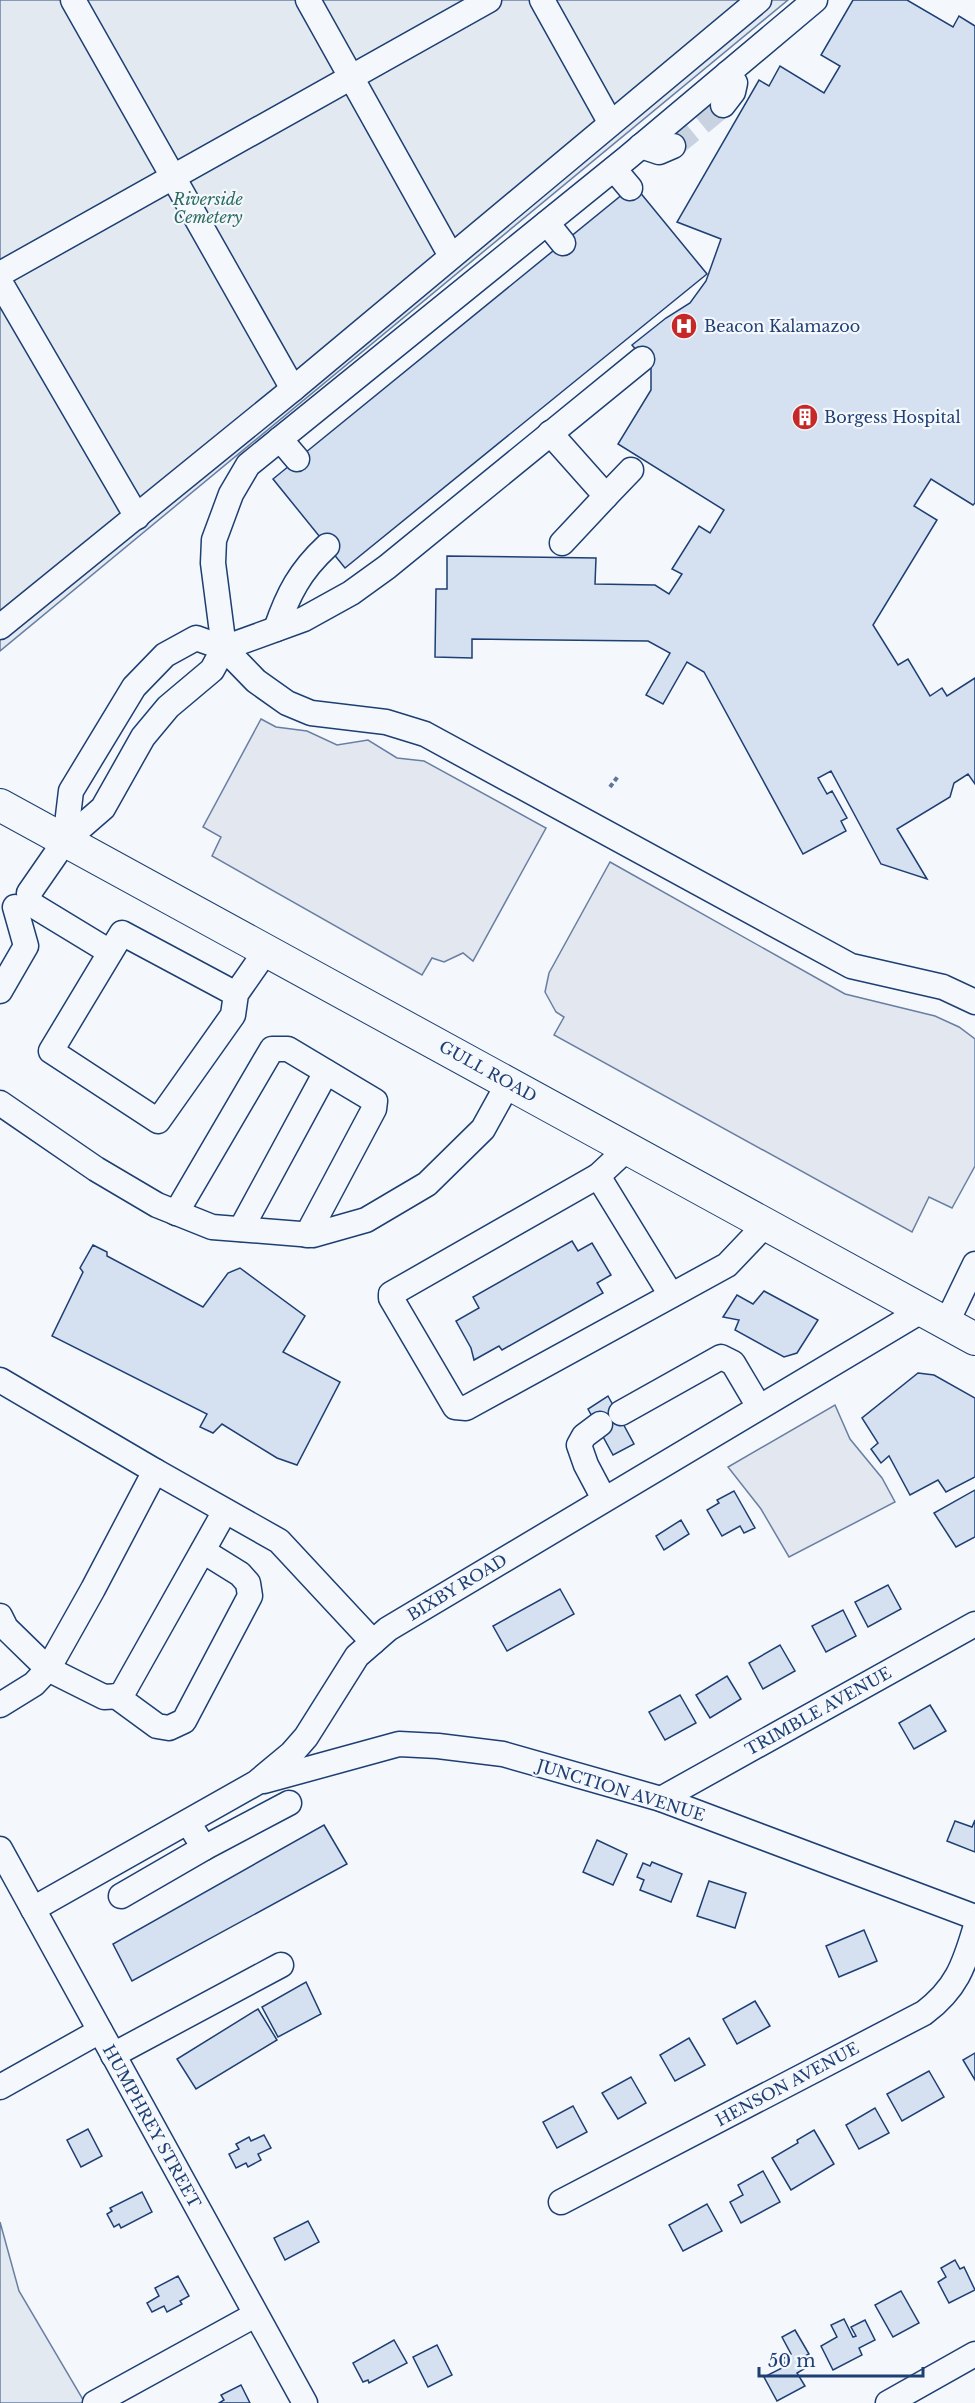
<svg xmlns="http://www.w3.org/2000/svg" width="975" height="2403" font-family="'Libre Baskerville',serif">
  <rect width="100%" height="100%" fill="#f4f7fb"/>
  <g fill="#e3e9f0" stroke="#687fa3" stroke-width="1.5">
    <path d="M0,0H788L0,651Z"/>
    <path d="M0,2222L19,2291L85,2403H0Z"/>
  </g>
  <g fill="#e3e8f0" stroke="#687fa3" stroke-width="1.5">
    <path d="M261,719L276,727L307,731L337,745L368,740L397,758L424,761L546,828L473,961L463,953L444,962L432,958L422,975L212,856L221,837L203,827Z"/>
    <path d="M610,862L845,994L935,1016L959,1027L975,1039V1166L952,1208L929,1197L912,1232L554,1035L564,1017L556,1012L545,992L549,973Z"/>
    <path d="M835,1405L850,1439L882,1478L895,1502L789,1557L761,1509L728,1467Z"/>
  </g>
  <g fill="#d5e0f0" stroke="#1d3f73" stroke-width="1.5">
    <path d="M853,0H907L953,27L959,16L975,26V503L973,505L931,479L914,506L937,520L873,625L898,665L908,659L930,696L942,688L947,696L975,678V784L968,774L954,783L950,797L897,829L927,879L881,864L831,771L818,778L827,794L832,791L847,818L841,821L846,831L803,854L704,672L687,662L663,704L646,695L670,653L648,641L472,639V658L435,657L436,589H447V556L596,558L595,584L655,585L669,594L682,574L672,569L699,526L710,533L724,510L618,444L651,390V367L632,345L666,318L690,303L706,281L721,239L677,222L759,80L769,86L780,66L824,93L840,66L821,55Z"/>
    <path d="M634,185L707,274L345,568L273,479Z"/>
    <path d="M572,1241L578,1251L592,1243L611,1275L597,1283L603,1293L502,1350L499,1346L474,1360L471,1348L456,1321L479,1308L473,1297Z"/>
    <path d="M93,1245L107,1252V1256L203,1307L228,1273L240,1268L305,1316L283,1352L340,1382L297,1465L277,1458L222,1424L213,1433L200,1427L207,1414L52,1336L83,1272L80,1268Z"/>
    <path d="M764,1291L818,1320L797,1353L784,1357L735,1330L739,1320L723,1317L737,1295L753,1304Z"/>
    <path d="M918,1373L934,1375L975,1398V1477L946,1492L938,1480L910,1495L889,1456L881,1463L871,1449L878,1443L862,1418Z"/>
    <path d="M608,1396L634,1444L613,1455L588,1409Z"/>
    <path d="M975,1490V1537L956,1547L934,1513Z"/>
    <path d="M734,1491L755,1528L744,1533L740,1526L722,1536L707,1510L719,1503L717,1500Z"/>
    <path d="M681,1520L689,1534L664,1550L656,1536Z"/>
    <path d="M888,1585L901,1609L868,1627L855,1602Z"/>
    <path d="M560,1589L574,1614L507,1651L493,1626Z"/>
    <path d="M843,1610L856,1636L826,1652L812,1626Z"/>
    <path d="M780,1645L795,1671L763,1689L749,1663Z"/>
    <path d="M727,1676L741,1699L710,1718L696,1695Z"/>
    <path d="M680,1695L696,1723L665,1740L649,1712Z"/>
    <path d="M930,1705L946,1731L914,1749L899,1723Z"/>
    <path d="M975,1820V1852L947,1841L955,1821L972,1827Z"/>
    <path d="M324,1825L347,1864L132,1981L113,1944Z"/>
    <path d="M597,1840L627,1854L613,1885L583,1872Z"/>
    <path d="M652,1862L682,1874L671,1902L640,1890L644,1880L637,1877L643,1863L650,1866Z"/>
    <path d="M709,1881L746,1893L735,1928L697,1916Z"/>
    <path d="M864,1930L877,1961L839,1977L826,1946Z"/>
    <path d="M306,1982L321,2014L278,2037L262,2007Z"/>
    <path d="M755,2001L770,2026L737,2044L723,2019Z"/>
    <path d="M258,2009L277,2040L196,2089L177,2059Z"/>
    <path d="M689,2038L705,2065L675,2081L660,2055Z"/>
    <path d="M975,2053V2080L963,2060Z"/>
    <path d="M929,2071L944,2097L902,2121L887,2094Z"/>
    <path d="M631,2077L646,2103L618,2119L602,2093Z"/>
    <path d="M573,2106L587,2132L557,2148L543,2122Z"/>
    <path d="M875,2108L889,2133L859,2149L846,2125Z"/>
    <path d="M88,2129L102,2156L81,2167L67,2140Z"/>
    <path d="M814,2130L834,2164L791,2190L772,2158L798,2143L797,2140Z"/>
    <path d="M264,2135L271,2148L258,2154L261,2160L248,2167L246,2163L236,2168L229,2154L239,2149L236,2144L249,2137L251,2141Z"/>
    <path d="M763,2171L780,2202L741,2223L730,2202L743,2195L738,2185Z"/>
    <path d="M142,2192L152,2212L121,2228L119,2224L114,2227L107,2214L112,2211L110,2208Z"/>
    <path d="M707,2204L722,2231L683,2251L669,2225Z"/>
    <path d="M308,2221L319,2242L285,2260L274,2238Z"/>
    <path d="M955,2260L960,2269L964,2267L975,2290L949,2303L938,2282L946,2277L941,2268Z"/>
    <path d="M178,2276L189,2296L180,2301L182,2304L167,2312L164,2306L152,2312L147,2303L159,2296L155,2288Z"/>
    <path d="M901,2291L919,2323L893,2337L875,2305Z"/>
    <path d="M844,2319L853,2337L856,2336L851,2327L865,2320L875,2340L859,2348L862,2355L833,2370L821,2346L837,2337L831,2325Z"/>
    <path d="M795,2330L809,2354L799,2359L804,2369L797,2373L805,2386L777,2401L764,2377L786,2366L782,2359L791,2354L782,2337Z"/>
    <path d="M394,2340L407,2363L369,2383L368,2380L363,2382L353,2363Z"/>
    <path d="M437,2345L452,2375L428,2387L413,2357Z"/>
    <path d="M241,2385L250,2403H219L224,2400L221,2395Z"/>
  </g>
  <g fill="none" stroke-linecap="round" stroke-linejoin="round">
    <path stroke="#c9d2e0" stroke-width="24" stroke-dasharray="24 12" stroke-linecap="butt" d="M673,146L723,105"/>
    <defs>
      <g id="minor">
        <path d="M73,0L293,389"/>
        <path d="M308,0L451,256"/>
        <path d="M542,0L610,122"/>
        <path d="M723,105L733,92L735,83L728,73"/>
        <path d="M641,146L659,152L673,146"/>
        <path d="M614,169L630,188"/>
        <path d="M547,223L563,243"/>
        <path d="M0,274L489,0"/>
        <path d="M0,282L137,517"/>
        <path d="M550,433L606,496L562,543"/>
        <path d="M280,439L297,459"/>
        <path d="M606,496L631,470"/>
        <path d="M0,627L293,389L759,0"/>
        <path d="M276,629C288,594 300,571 327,546"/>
        <path d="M224,648L304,619L351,593L387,567L642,359"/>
        <path d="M65,841L71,791L134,687L165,655L196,638L224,648L256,681L287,703L311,713L386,722L425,734L851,966L943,987L975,1002"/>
        <path d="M110,952L31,904L29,893L65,841L103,808L143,737L168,707L212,670L224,648L213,563L214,540L231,494L248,465L627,158L815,0"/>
        <path d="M0,991L26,946L15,907"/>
        <path d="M236,994L233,1015L158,1121L51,1051L122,933L236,994L266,951"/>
        <path d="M0,1103L96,1169L157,1205L212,1227L313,1235L366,1220L427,1184L483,1129L509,1082"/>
        <path d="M628,1148L598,1176L391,1294V1298L455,1407L466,1408L727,1265L766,1224"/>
        <path d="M598,1176L671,1295"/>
        <path d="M176,1213L272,1049H288L375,1101L374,1109L307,1235"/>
        <path d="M241,1229L326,1072"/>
        <path d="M946,1324L975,1264"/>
        <path d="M0,1380L155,1471"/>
        <path d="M621,1413L721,1357L733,1363L759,1407"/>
        <path d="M600,1424L584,1436L579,1445L586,1465L604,1499"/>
        <path d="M0,1616L6,1628L48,1669L104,1697L121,1696L225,1511"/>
        <path d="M116,1696L157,1726L169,1728L184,1721L250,1596L248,1583L240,1574L203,1551"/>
        <path d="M0,1705L34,1684L48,1669L93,1589L155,1471L279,1541L373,1642"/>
        <path d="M264,1781L399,1744L438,1746L503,1754L661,1799L975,1917"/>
        <path d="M661,1799L975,1624"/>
        <path d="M188,1822L204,1848L289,1803"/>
        <path d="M0,1849L305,2403"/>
        <path d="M121,1896L204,1848"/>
        <path d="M33,1909L256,1783L292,1753L306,1737L357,1656L388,1629L923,1310"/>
        <path d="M113,2055L281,1965"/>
        <path d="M0,2087L100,2031"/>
        <path d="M561,2202L924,2013C956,1989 964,1966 975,1929"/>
        <path d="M95,2403L255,2315"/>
        <path d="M888,2403L975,2354"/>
      </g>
      <path id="major" d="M0,805L975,1339"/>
    </defs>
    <use href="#minor" stroke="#1d3f73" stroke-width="27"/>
    <use href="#major" stroke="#1d3f73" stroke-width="34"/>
    <path stroke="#5e769c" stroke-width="4" stroke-dasharray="4.5 3" stroke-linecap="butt" d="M610,787L619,775"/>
    <use href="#minor" stroke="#f4f7fb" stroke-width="24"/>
    <use href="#major" stroke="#f4f7fb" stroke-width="32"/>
  </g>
  <defs>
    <symbol id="hospital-disc" viewBox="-11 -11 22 22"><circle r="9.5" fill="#c62828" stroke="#f4f7fb"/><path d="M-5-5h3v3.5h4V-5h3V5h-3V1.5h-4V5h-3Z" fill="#fff"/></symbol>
    <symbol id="building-disc" viewBox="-11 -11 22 22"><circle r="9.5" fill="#c62828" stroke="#f4f7fb"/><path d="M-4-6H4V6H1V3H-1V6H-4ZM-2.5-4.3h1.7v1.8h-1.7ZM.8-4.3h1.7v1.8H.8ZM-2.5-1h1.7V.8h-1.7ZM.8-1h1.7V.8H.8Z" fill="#fff"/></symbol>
  </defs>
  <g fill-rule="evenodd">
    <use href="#hospital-disc" x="669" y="311" width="30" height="30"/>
    <use href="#building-disc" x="790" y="402" width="30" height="30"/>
  </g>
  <g text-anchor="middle" stroke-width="4.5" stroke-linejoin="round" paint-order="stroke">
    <g font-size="16" font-style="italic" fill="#2c6c60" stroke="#f4f7fb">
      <text x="208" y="205">Riverside<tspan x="208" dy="18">Cemetery</tspan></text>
    </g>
    <g font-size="16" fill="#1d3f73" stroke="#f4f7fb" text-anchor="start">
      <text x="704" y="332">Beacon Kalamazoo</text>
      <text x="824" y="423">Borgess Hospital</text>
    </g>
    <g font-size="16" fill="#1d3f73" stroke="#f4f7fb">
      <text transform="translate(488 1071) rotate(29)" y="6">GULL ROAD</text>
      <text transform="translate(457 1587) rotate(-31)" y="6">BIXBY ROAD</text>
      <text transform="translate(818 1711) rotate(-29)" y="6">TRIMBLE AVENUE</text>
      <text transform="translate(621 1790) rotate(17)" y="6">JUNCTION AVENUE</text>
      <text transform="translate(787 2084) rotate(-28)" y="6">HENSON AVENUE</text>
      <text transform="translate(152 2126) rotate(61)" y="6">HUMPHREY STREET</text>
    </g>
  </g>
  <path d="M759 2367v9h164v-9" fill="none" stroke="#1d3f73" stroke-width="3"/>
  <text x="768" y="2367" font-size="18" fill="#1d3f73" stroke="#f4f7fb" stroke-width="4.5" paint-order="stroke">50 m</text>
</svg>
